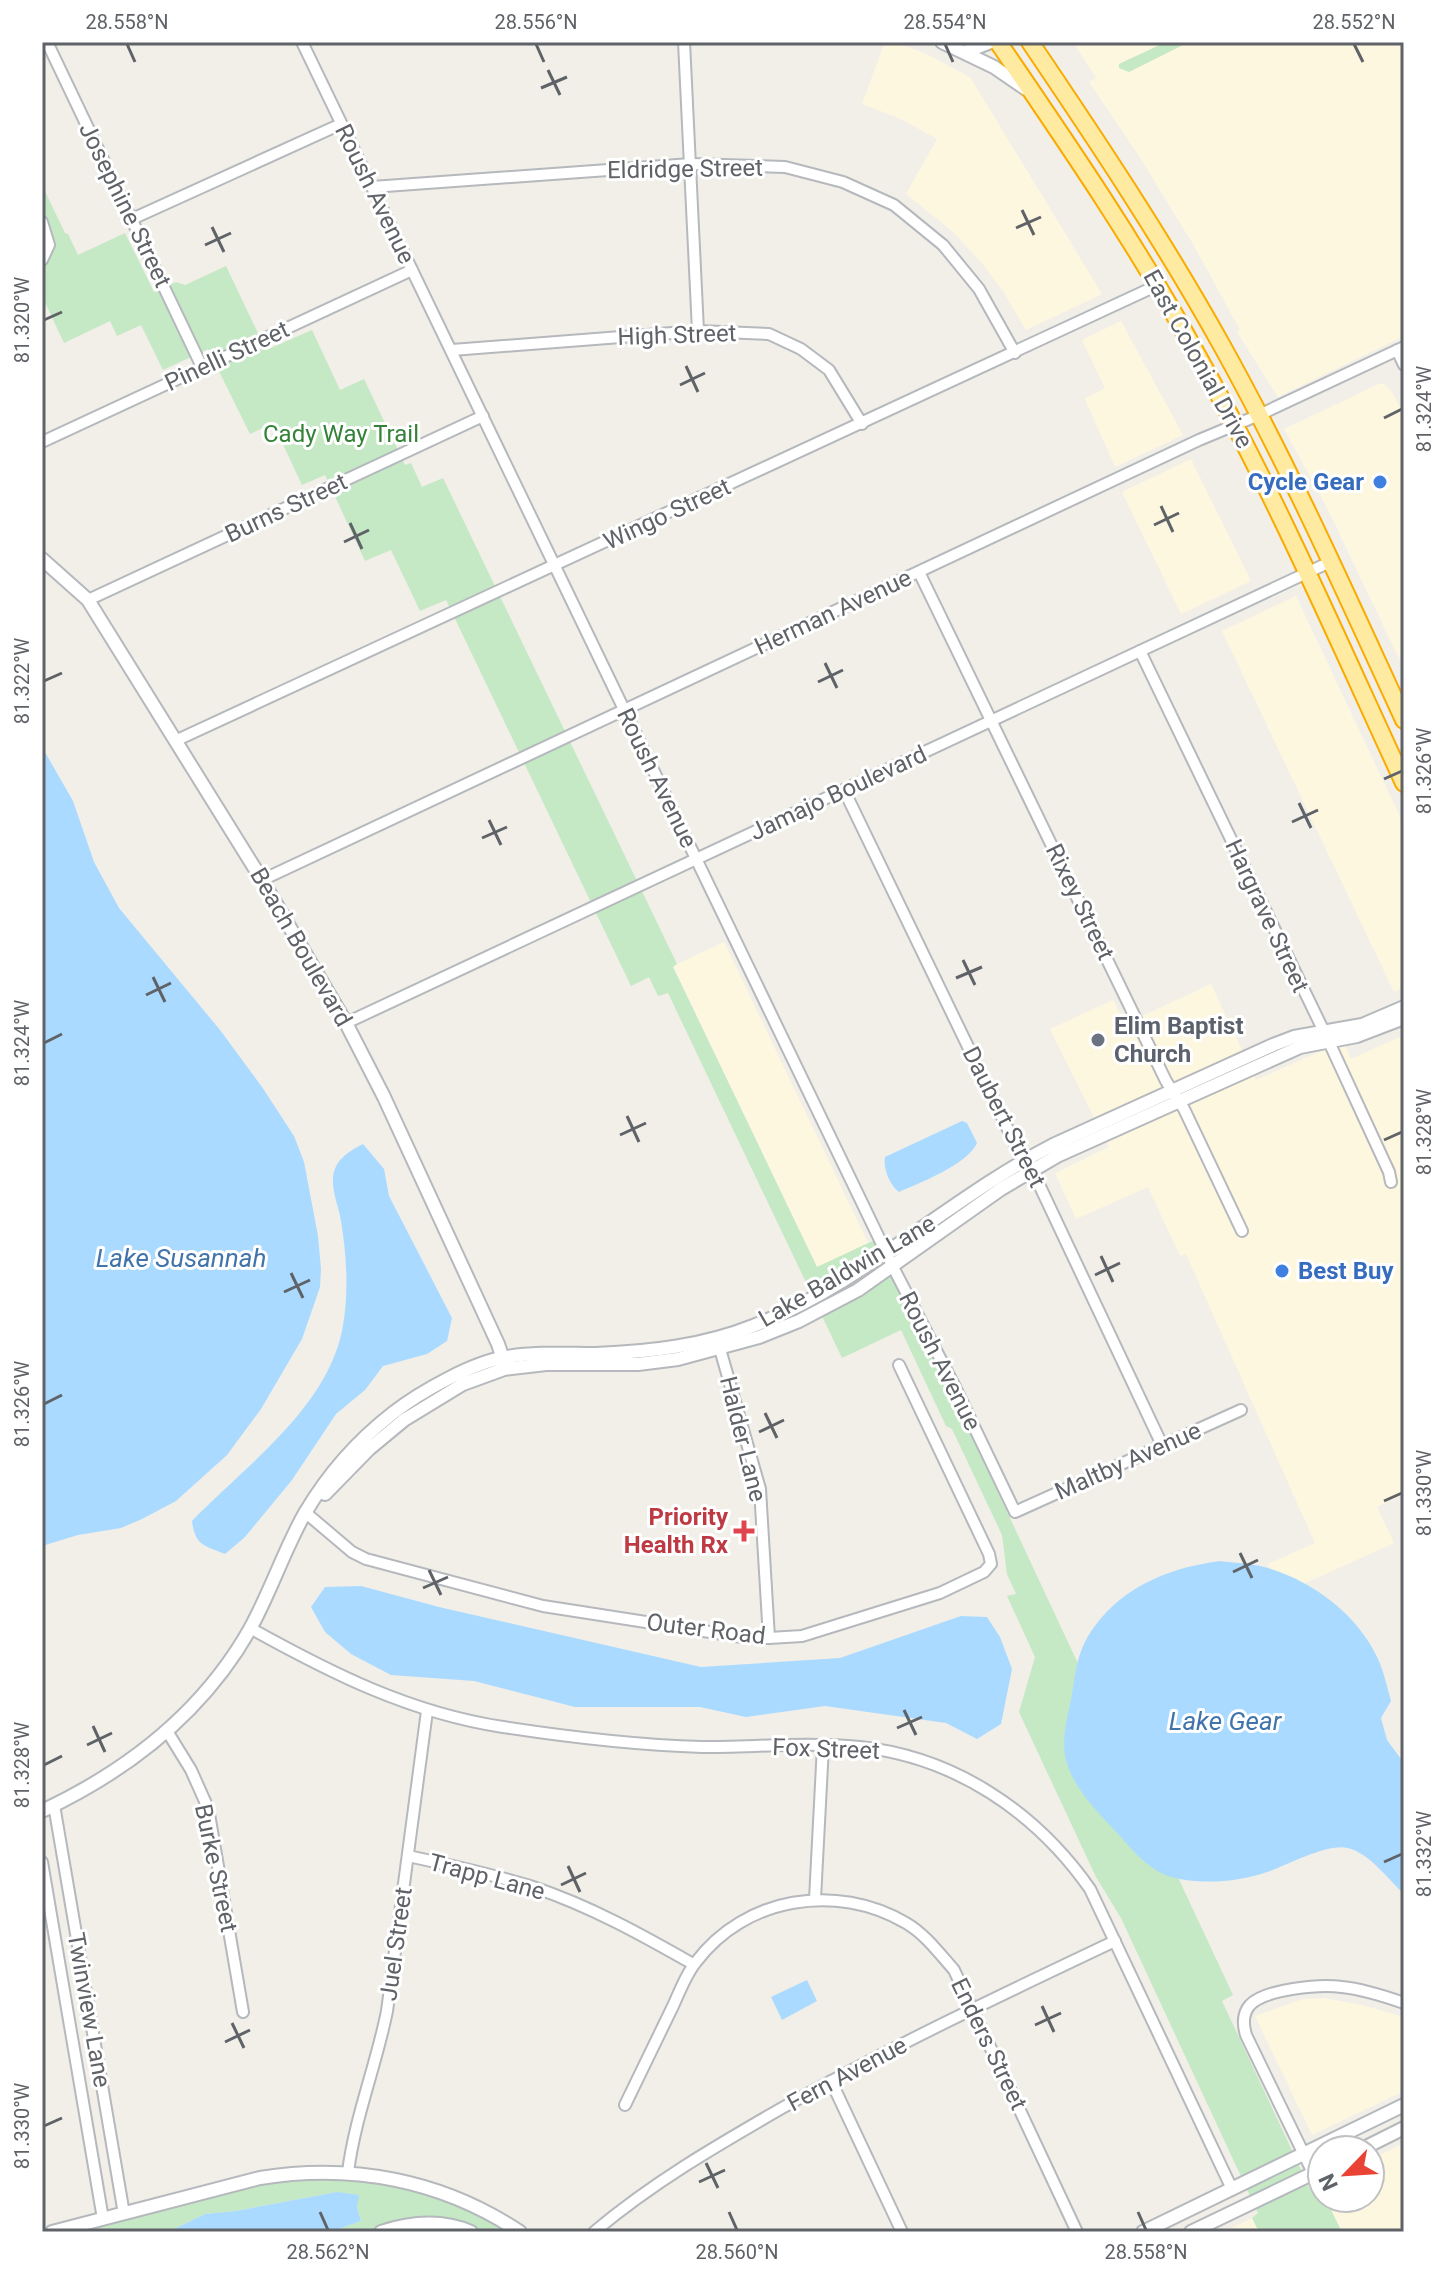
<svg xmlns="http://www.w3.org/2000/svg" width="1446" height="2274" font-family="Roboto,sans-serif">
  <rect width="100%" height="100%" fill="#f1efe8"/>
  <g fill="#fef7e0">
    <path d="M885,42H897L926,54L970,77L1102,294L1026,330L1003,291L981,262L951,230L906,194L937,139L901,119L862,104Z"/>
    <path d="M1073,42H1404V336L1278,397L1237,332L1240,330L1193,244L1137,153L1089,82L1096,78Z"/>
    <path d="M1121,321L1183,435L1115,467L1087,404L1085,398L1105,388L1082,340Z"/>
    <path d="M1379,384H1384L1392,392L1404,416V669L1328,510L1284,429Z"/>
    <path d="M1191,459L1251,581L1181,614L1122,492Z"/>
    <path d="M1296,596L1404,825V987L1394,992L1222,631Z"/>
    <path d="M724,942L868,1243L817,1267L673,966Z"/>
    <path d="M1211,984L1256,1080L1343,1041L1351,1059L1404,1035V1494L1377,1507L1394,1543L1281,1594L1268,1564L1315,1543L1186,1254L1180,1256L1148,1187L1076,1219L1055,1173L1109,1147L1050,1029L1113,1000L1125,1024Z"/>
    <path d="M1324,1998L1362,2005L1404,2017V2091L1312,2135L1255,2016L1303,1999Z"/>
    <path d="M1404,2143V2232H1342L1325,2198H1370V2160Z"/>
    <path d="M1252,2218L1259,2232H1223Z"/>
  </g>
  <g fill="#c5e8c5">
    <path d="M1166,42H1189L1129,72L1119,68V64Z"/>
    <path d="M42,185L65,233L68,234L78,255L125,233L154,292L176,282L185,285L226,266L266,350L312,330L340,390L364,379L405,465L411,463L422,487L443,478L677,964L673,967L817,1267L879,1238L1233,1995L1222,2001L1311,2191L1320,2187L1322,2198H1325L1342,2232H1259L1252,2218L1258,2213L1121,1918L1096,1877L1019,1712L1035,1657L1007,1596L1016,1594L1007,1574L1002,1535L952,1429L946,1426L901,1330L842,1358L668,993L658,996L649,977L631,986L446,600L420,611L391,550L365,561L325,475L302,485L273,423L250,434L208,349L163,370L141,325L117,336L110,321L64,343L42,296Z"/>
    <path d="M339,2176L407,2186L453,2201L509,2232H481L470,2226L406,2221L374,2232H330L361,2221L357,2207L337,2192L236,2211L205,2214L168,2232H76L243,2187L284,2179Z"/>
  </g>
  <g fill="#aadaff">
    <path d="M42,747L73,801L94,862L119,908L220,1030L262,1087L294,1136L304,1162L318,1236L321,1269L320,1287L302,1339L261,1409L227,1455L176,1501L142,1519L121,1528L78,1535L42,1546Z"/>
    <path d="M962,1121L967,1123L977,1143C967,1165 921,1182 899,1192C890,1185 883,1169 885,1157Z"/>
    <path d="M363,1144L384,1169L389,1196L452,1318L447,1341L427,1354L383,1366L365,1390L336,1414L292,1480L245,1537L225,1554C203,1545 195,1545 192,1521C244,1467 326,1409 342,1331C349,1296 347,1257 341,1221C339,1208 332,1192 333,1179C334,1160 348,1152 363,1144Z"/>
    <path d="M1220,1561C1234,1563 1250,1563 1264,1567C1310,1579 1358,1614 1378,1659C1384,1672 1387,1687 1391,1701L1381,1718L1387,1740L1404,1763V1894C1389,1880 1369,1853 1348,1848C1327,1843 1288,1865 1267,1872C1239,1882 1200,1885 1171,1877C1149,1870 1134,1852 1119,1835C1099,1813 1070,1786 1065,1755C1062,1735 1068,1714 1072,1695C1077,1661 1079,1644 1102,1617C1133,1582 1175,1567 1220,1561Z"/>
    <path d="M361,1586L439,1607L701,1667L840,1658L961,1616L987,1617L1000,1637L1012,1669L1001,1724L977,1739L946,1723L825,1706L746,1717L700,1707H575L474,1681L391,1675L351,1654L325,1632L311,1607L325,1587Z"/>
    <path d="M807,1980L817,2001L782,2020L771,1997Z"/>
    <path d="M337,2192L359,2195L357,2207L361,2221L330,2232H168L205,2214L236,2211Z"/>
  </g>
  <g fill="none" stroke-linecap="round" stroke-linejoin="round">
    <defs>
      <g id="minor">
        <path d="M47,42L202,367"/>
        <path d="M302,42L893,1267L955,1387L1015,1512L1241,1410"/>
        <path d="M684,42L698,331"/>
        <path d="M372,187L691,164L785,167L843,182L894,205L943,245L979,289L1015,353"/>
        <path d="M132,219L341,124"/>
        <path d="M42,222L49,245L42,260"/>
        <path d="M452,350L698,331L769,334L801,349L829,370L862,424"/>
        <path d="M1397,350L1404,365"/>
        <path d="M42,442L412,270"/>
        <path d="M919,572L1166,1081L1184,1109L1242,1231"/>
        <path d="M88,600L483,416"/>
        <path d="M1140,651L1329,1042L1389,1172L1391,1182"/>
        <path d="M175,741L1158,285"/>
        <path d="M844,790L1016,1146L1036,1178L1162,1445"/>
        <path d="M262,880L1199,440L1259,415L1404,347"/>
        <path d="M346,1023L1330,562"/>
        <path d="M718,1342L760,1489L769,1638"/>
        <path d="M306,1513L352,1552L366,1559L543,1606L742,1637L769,1638L802,1636L940,1593L984,1572L991,1564L989,1554L899,1365"/>
        <path d="M250,1628C331,1673 410,1713 503,1727C568,1737 636,1745 702,1747C755,1747 808,1742 860,1747C955,1757 1036,1812 1090,1889L1232,2189"/>
        <path d="M167,1731L191,1770L208,1808L243,2012"/>
        <path d="M54,1805L124,2214"/>
        <path d="M408,1856C450,1865 492,1874 533,1887C590,1906 642,1935 693,1964"/>
        <path d="M42,1862L103,2219"/>
        <path d="M815,1899L823,1746"/>
        <path d="M831,2081L902,2232"/>
        <path d="M625,2105C641,2072 657,2039 673,2006C680,1991 686,1974 696,1962C745,1897 836,1882 906,1923C925,1934 939,1953 954,1970L1077,2232"/>
        <path d="M348,2172C355,2117 376,2066 387,2011L427,1711"/>
        <path d="M1313,2173L1246,2035C1243,2025 1242,2014 1250,2005C1265,1989 1320,1984 1342,1987C1363,1989 1384,1996 1404,2003"/>
        <path d="M594,2232C652,2183 716,2146 782,2108C891,2047 1003,1994 1115,1941"/>
      </g>
      <g id="tertiary">
        <path d="M942,42L994,67L1026,89"/>
        <path d="M965,52L991,42"/>
        <path d="M42,559L88,600L262,880L346,1023L384,1097L498,1344L504,1362"/>
        <path d="M325,1494L369,1449L404,1420L463,1384L504,1369L546,1364H638L678,1359L759,1337L799,1321L858,1290L1001,1189L1057,1156L1300,1047L1357,1036L1404,1018"/>
        <path d="M42,1811C127,1771 203,1712 250,1629C271,1591 284,1550 305,1513C328,1474 357,1441 393,1413C420,1392 473,1362 507,1357C536,1352 566,1354 596,1354C649,1352 703,1346 753,1326C862,1284 950,1198 1053,1145L1273,1045L1294,1037L1362,1025L1404,1007"/>
        <path d="M1360,2150L1404,2128"/>
        <path d="M52,2232L260,2178C352,2163 442,2180 520,2232"/>
        <path d="M381,2232C411,2222 441,2219 471,2232"/>
        <path d="M1143,2232L1404,2105"/>
        <path d="M1191,2232L1322,2169"/>
      </g>
      <g id="trunk">
        <path d="M998,42C1067,143 1137,245 1196,353C1274,492 1337,638 1404,783"/>
        <path d="M1030,42C1097,141 1163,240 1221,344C1289,466 1346,594 1404,720"/>
      </g>
    </defs>
    <use href="#minor" stroke="#b5b8bc" stroke-width="14"/>
    <use href="#tertiary" stroke="#b5b8bc" stroke-width="16"/>
    <use href="#trunk" stroke="#f9ab00" stroke-width="20"/>
    <use href="#minor" stroke="#fff" stroke-width="10"/>
    <use href="#tertiary" stroke="#fff" stroke-width="12"/>
    <use href="#trunk" stroke="#feeaa1" stroke-width="16"/>
  </g>
  <path fill="none" stroke="#5f6368" stroke-width="3" d="M127,44L135,62M536,44L544,62M945,44L953,62M1354,44L1363,62M548,70L560,95M541,88L567,77M1022,210L1034,235M212,227L224,252M1016,228L1041,217M205,245L231,233M44,320L62,312M686,366L698,392M680,385L705,373M1384,418L1402,409M1161,506L1173,532M350,523L362,549M1154,525L1179,513M344,542L369,530M825,663L837,688M44,681L62,673M818,682L843,670M1384,779L1402,771M1299,803L1311,828M489,820L501,845M1292,822L1318,810M482,838L507,827M963,960L975,985M153,977L165,1002M956,978L982,967M146,995L171,983M44,1043L62,1034M627,1116L639,1142M620,1135L646,1123M1384,1140L1402,1132M1101,1256L1113,1282M291,1273L303,1298M1095,1275L1120,1263M284,1292L310,1280M44,1404L62,1395M765,1413L777,1438M759,1432L784,1420M1384,1501L1402,1493M1240,1553L1252,1578M429,1570L441,1595M1233,1572L1258,1560M423,1588L448,1577M904,1710L916,1735M93,1726L105,1752M897,1728L922,1717M87,1745L112,1733M44,1765L62,1756M1384,1862L1402,1854M568,1866L580,1892M561,1885L586,1873M1042,2006L1054,2032M232,2023L244,2048M1035,2025L1061,2013M225,2042L250,2030M44,2126L62,2118M706,2163L718,2188M699,2182L725,2170M320,2212L328,2230M729,2212L737,2230M1138,2212L1146,2230"/>
  <g fill="#3f7fe0" stroke="#fff" stroke-width="3">
    <circle cx="1380" cy="482" r="8"/>
    <circle cx="1282" cy="1271" r="8"/>
  </g>
  <circle fill="#6b7280" stroke="#fff" stroke-width="3" cx="1098" cy="1040" r="8"/>
  <path fill="#e0444e" stroke="#fff" stroke-width="3" d="M740 1519h8v8h8v8h-8v8h-8v-8h-8v-8h8z"/>
  <g text-anchor="middle" stroke-width="6" stroke-linejoin="round" paint-order="stroke">
    <g font-size="24" fill="#5f6368" stroke="#fff">
      <text transform="translate(685 169) rotate(-1)" y="8">Eldridge Street</text>
      <text transform="translate(375 194) rotate(64)" y="8">Roush Avenue</text>
      <text transform="translate(125 205) rotate(64)" y="8">Josephine Street</text>
      <text transform="translate(677 335) rotate(-2)" y="8">High Street</text>
      <text transform="translate(227 356) rotate(-25)" y="8">Pinelli Street</text>
      <text transform="translate(1198 359) rotate(61)" y="8">East Colonial Drive</text>
      <text transform="translate(286 508) rotate(-25)" y="8">Burns Street</text>
      <text transform="translate(667 514) rotate(-25)" y="8">Wingo Street</text>
      <text transform="translate(833 612) rotate(-25)" y="8">Herman Avenue</text>
      <text transform="translate(657 778) rotate(64)" y="8">Roush Avenue</text>
      <text transform="translate(838 793) rotate(-25)" y="8">Jamajo Boulevard</text>
      <text transform="translate(1080 902) rotate(64)" y="8">Rixey Street</text>
      <text transform="translate(1267 916) rotate(65)" y="8">Hargrave Street</text>
      <text transform="translate(301 947) rotate(60)" y="8">Beach Boulevard</text>
      <text transform="translate(1004 1117) rotate(63)" y="8">Daubert Street</text>
      <text transform="translate(847 1271) rotate(-30)" y="8">Lake Baldwin Lane</text>
      <text transform="translate(940 1361) rotate(63)" y="8">Roush Avenue</text>
      <text transform="translate(743 1439) rotate(76)" y="8">Halder Lane</text>
      <text transform="translate(1128 1461) rotate(-24)" y="8">Maltby Avenue</text>
      <text transform="translate(706 1629) rotate(7)" y="8">Outer Road</text>
      <text transform="translate(826 1749) rotate(2)" y="8">Fox Street</text>
      <text transform="translate(216 1868) rotate(78)" y="8">Burke Street</text>
      <text transform="translate(487 1877) rotate(15)" y="8">Trapp Lane</text>
      <text transform="translate(396 1944) rotate(-82)" y="8">Juel Street</text>
      <text transform="translate(89 2010) rotate(80)" y="8">Twinview Lane</text>
      <text transform="translate(989 2044) rotate(64)" y="8">Enders Street</text>
      <text transform="translate(847 2074) rotate(-28)" y="8">Fern Avenue</text>
    </g>
    <g font-size="24" fill="#348238" stroke="#fff">
      <text x="341" y="442">Cady Way Trail</text>
    </g>
    <g font-size="24" font-weight="bold" fill="#366cbe" stroke="#fff" text-anchor="end">
      <text x="1364" y="490">Cycle Gear</text>
      <text x="1298" y="1279" text-anchor="start">Best Buy</text>
    </g>
    <g font-size="24" font-weight="bold" fill="#5b616d" stroke="#fff" text-anchor="start">
      <text x="1114" y="1034">Elim Baptist<tspan x="1114" dy="28">Church</tspan></text>
    </g>
    <g font-size="24" font-weight="bold" fill="#be3a42" stroke="#fff" text-anchor="end">
      <text x="728" y="1525">Priority<tspan x="728" dy="28">Health Rx</tspan></text>
    </g>
    <g font-size="26" font-style="italic" fill="#4174aa" stroke="#fff">
      <text x="181" y="1267">Lake Susannah</text>
      <text x="1225" y="1730">Lake Gear</text>
    </g>
  </g>
  <rect width="1446" height="2274" fill="none" stroke="#ffffff" stroke-width="88"/>
  <g transform="translate(1346 2174) rotate(245)"><circle r="38" fill="#ffffff" stroke="#bfc1c3" stroke-width="2"/>
  <path d="M0-6L14 30L0 20L-14 30Z" fill="#ea4335"/>
  <text y="-12" font-size="22" font-weight="bold" text-anchor="middle" fill="#5f6368">N</text>
  </g>
  <rect x="44" y="44" width="1358" height="2186" fill="none" stroke="#5f6368" stroke-width="3"/>
  <g font-size="20" text-anchor="middle" fill="#5f6368">
    <text x="127" y="29">28.558°N</text>
    <text x="536" y="29">28.556°N</text>
    <text x="945" y="29">28.554°N</text>
    <text x="1354" y="29">28.552°N</text>
    <text transform="translate(22 320) rotate(-90)" y="7">81.320°W</text>
    <text transform="translate(1424 409) rotate(-90)" y="7">81.324°W</text>
    <text transform="translate(22 681) rotate(-90)" y="7">81.322°W</text>
    <text transform="translate(1424 771) rotate(-90)" y="7">81.326°W</text>
    <text transform="translate(22 1043) rotate(-90)" y="7">81.324°W</text>
    <text transform="translate(1424 1132) rotate(-90)" y="7">81.328°W</text>
    <text transform="translate(22 1404) rotate(-90)" y="7">81.326°W</text>
    <text transform="translate(1424 1493) rotate(-90)" y="7">81.330°W</text>
    <text transform="translate(22 1765) rotate(-90)" y="7">81.328°W</text>
    <text transform="translate(1424 1854) rotate(-90)" y="7">81.332°W</text>
    <text transform="translate(22 2126) rotate(-90)" y="7">81.330°W</text>
    <text x="328" y="2259">28.562°N</text>
    <text x="737" y="2259">28.560°N</text>
    <text x="1146" y="2259">28.558°N</text>
  </g>
</svg>
